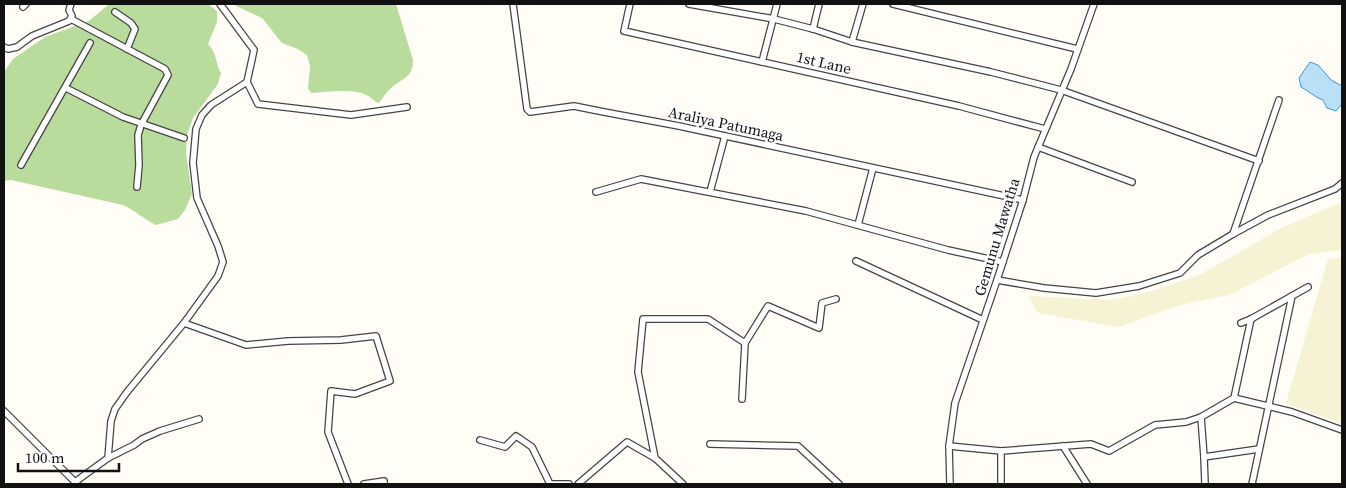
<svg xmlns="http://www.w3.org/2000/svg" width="1346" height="488" font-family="'Source Serif 4',serif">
  <rect width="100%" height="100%" fill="#fffdf5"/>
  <g fill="#f6f3d4">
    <path d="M1342,202V250L1309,254L1229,295L1180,305L1119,327L1038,313L1028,296L1111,300L1145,293L1201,274L1285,226Z"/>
    <path d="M1342,257V424L1286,403L1328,259Z"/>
  </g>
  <g fill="#b9dc9c">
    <path d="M109,4H208L217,11V22L208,44C218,55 214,60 221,73L218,84L193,118L187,135L186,153L192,194L185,210L178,219L156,225C143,219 135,210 123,205L11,180L4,181V72L13,59L45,37L89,21Z"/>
    <path d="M235,4H396L413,60C413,80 400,78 389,90C385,94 382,99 379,103C373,101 371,97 366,95C355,88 325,92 311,93L308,88L310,66L307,55L298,49L282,43L262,18L236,6Z"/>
  </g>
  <path fill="#b9e0f7" stroke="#3f96cf" d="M1310,62L1318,65L1331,80L1342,86V104L1336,111L1327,108L1323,100C1314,97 1309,91 1301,87L1299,78Z"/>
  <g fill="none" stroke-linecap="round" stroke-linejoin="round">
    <defs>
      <g id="street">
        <path d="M513,4L527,109L530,112L574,106L604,112L679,126L1023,200"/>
        <path d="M630,4L624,31L959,106L1045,129"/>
        <path d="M689,4L774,19L813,29L852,42L991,72L1061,90L1259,161"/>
        <path d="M893,4L1077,49"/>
        <path d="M23,7L26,4"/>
        <path d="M115,12L131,23L135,29L127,49"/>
        <path d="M71,19L165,69L168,75L141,125L138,135L139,165L137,187"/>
        <path d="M813,29L819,4"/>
        <path d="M852,42L863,4"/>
        <path d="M4,47L8,49L17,47L32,36L69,21L72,16L69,10L71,4"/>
        <path d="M762,62L777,4"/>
        <path d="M247,82L258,104L351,115L407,107"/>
        <path d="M66,88L123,117L184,138"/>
        <path d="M1038,147L1132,182"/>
        <path d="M21,165L90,43"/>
        <path d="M596,192L641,179L806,211L948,250L1003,262"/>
        <path d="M710,192L725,136"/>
        <path d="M858,225L873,168"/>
        <path d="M1233,234L1279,100"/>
        <path d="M856,261L983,320"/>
        <path d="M997,280L1044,288L1096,293L1139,286L1180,273L1198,255L1233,234L1268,215L1335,189L1342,183"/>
        <path d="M184,323L246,345L288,341L341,340L376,336L390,381L355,394L331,391L328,432L348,484"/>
        <path d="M1241,323L1251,319L1292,296"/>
        <path d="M745,343L768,306L819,328L822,303L836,299"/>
        <path d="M1234,398L1292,412L1342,430"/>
        <path d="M4,411L77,484"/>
        <path d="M1201,417L1204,457L1259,449"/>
        <path d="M480,440L505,447L516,436L532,447L550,484H569"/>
        <path d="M710,444L798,446L839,484"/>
        <path d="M949,446L1001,451V484"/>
        <path d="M1063,446L1087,484"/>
        <path d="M1001,451L1091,444L1109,451L1155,425L1186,422L1201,417L1234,398L1251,319"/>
        <path d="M1204,457L1205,484"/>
        <path d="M108,458L111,421L115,409L127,392L184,323L218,276L223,262L218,246L197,198L193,163L196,129L202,115L211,105L247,82L254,50L220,4"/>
        <path d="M75,482L108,458L134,445L142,439L160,431L199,419"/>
        <path d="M364,484L384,481V484"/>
        <path d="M578,484L627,442L655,458"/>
        <path d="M683,484L655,458L638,372L643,319H708L745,343L742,399"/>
        <path d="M950,484L949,446L955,403L997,280L1023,200L1034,157L1071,69L1094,4"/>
        <path d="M1252,484L1292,296L1308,287"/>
      </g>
    </defs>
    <use href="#street" stroke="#444" stroke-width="8"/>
    <use href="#street" stroke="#fff" stroke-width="5.5"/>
  </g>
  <g text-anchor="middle" stroke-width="5" stroke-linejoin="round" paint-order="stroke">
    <g font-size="15" fill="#111" stroke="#fff">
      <text transform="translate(824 63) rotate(13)" y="5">1st Lane</text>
      <text transform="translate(726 124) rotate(12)" y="5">Araliya Patumaga</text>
      <text transform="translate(997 237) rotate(-73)" y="5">Gemunu Mawatha</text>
    </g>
  </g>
  <rect width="1346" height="488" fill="none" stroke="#111111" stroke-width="10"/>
  <path d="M18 463v8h101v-8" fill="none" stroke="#111111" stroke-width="2.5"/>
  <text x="25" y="463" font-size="15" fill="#111111" stroke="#ffffff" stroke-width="4" paint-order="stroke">100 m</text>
</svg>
